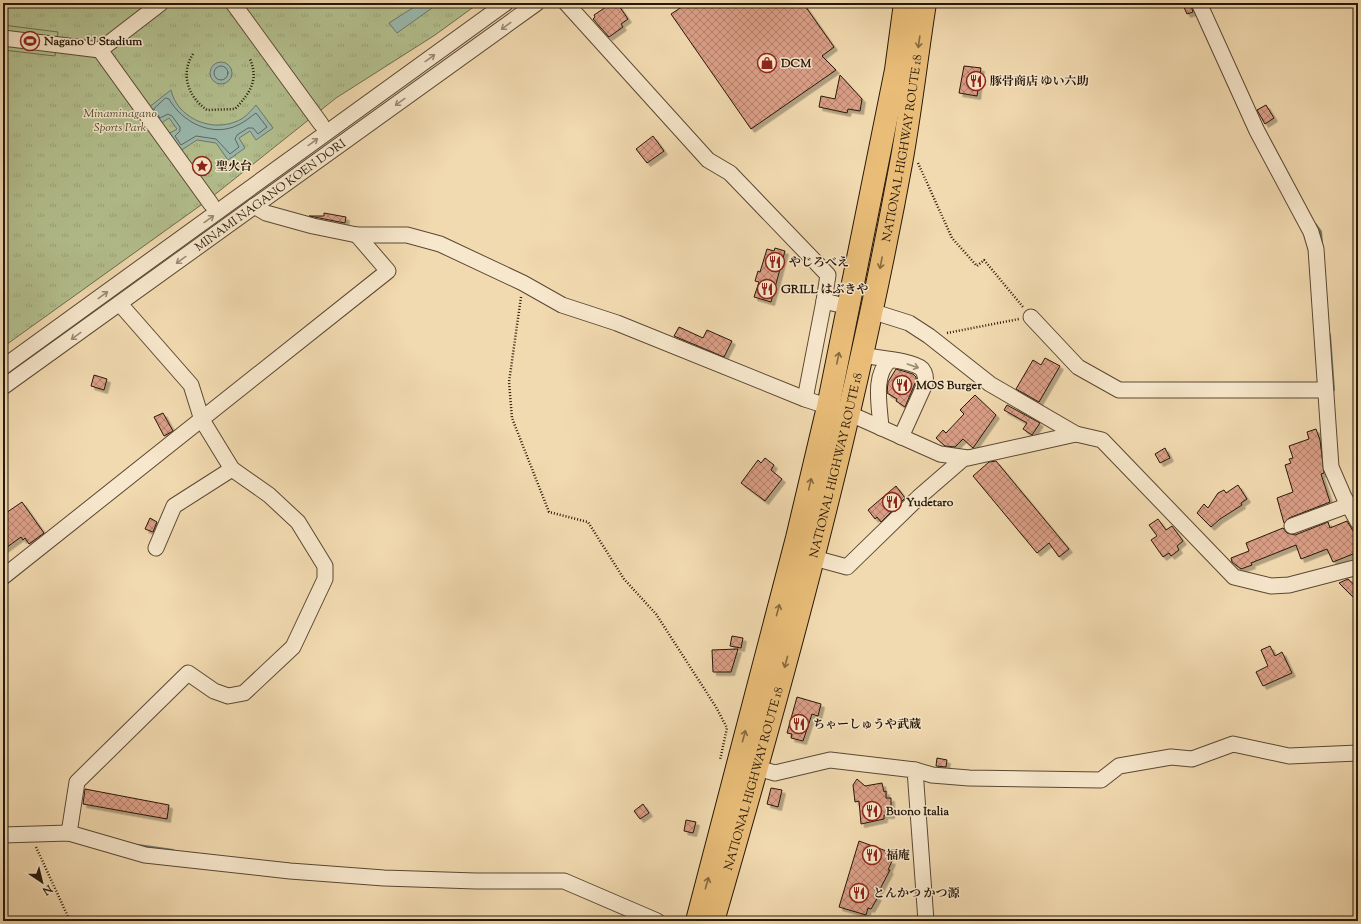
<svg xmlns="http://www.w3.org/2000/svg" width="1361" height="924" font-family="'Sorts Mill Goudy','Noto Serif JP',serif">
  <defs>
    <pattern id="grass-tufts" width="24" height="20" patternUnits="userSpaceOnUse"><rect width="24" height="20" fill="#b4c190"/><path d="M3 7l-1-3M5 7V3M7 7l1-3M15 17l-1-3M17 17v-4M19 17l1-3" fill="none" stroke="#9ba57b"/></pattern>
    <pattern id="building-cross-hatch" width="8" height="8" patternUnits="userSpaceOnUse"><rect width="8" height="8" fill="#db9f87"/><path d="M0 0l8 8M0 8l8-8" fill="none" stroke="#b2816d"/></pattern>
    <filter id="shadow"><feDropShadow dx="3.5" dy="3.5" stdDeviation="0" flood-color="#0004"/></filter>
  </defs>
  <rect width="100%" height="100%" fill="#f2dab0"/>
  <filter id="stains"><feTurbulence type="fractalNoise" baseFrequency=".005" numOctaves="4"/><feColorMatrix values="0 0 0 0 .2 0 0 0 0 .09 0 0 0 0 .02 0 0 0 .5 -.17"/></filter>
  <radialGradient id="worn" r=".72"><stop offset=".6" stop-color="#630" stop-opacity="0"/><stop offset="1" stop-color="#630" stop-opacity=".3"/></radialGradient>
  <path fill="url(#grass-tufts)" stroke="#6e6c4c" d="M3,3H479L435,35L336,98L208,200L3,347Z"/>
  <path fill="#b4c190" stroke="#6e6c4c" d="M3,25L58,32L55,56L3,50Z"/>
  <g fill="#9bbab0" stroke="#6d796d">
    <path d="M416,3H439L397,33L389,23L414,7Z"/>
    <circle cx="221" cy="73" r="11"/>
    <path d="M171,90C177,117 209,132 235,122C244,119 250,112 256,105L273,128L256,140L250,131L239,138L245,148L228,160L216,143L197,140L180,151L168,134L177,129L169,118L160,124L148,108Z"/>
  </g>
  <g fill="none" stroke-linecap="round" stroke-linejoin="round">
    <g stroke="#61695c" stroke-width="1">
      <circle cx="221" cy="73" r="7"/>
      <path d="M166,98L169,99C182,122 212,138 238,125C245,122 250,117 256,113L267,127L258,134L253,128H248L237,135L235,139L239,147L230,154L216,139L196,136L181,145L175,136L180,131V127L172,116L168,114L160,118L154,109Z"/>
    </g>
    <g stroke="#6d796d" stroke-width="4">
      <path d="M1315,225L1320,232L1321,243"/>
      <path d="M1329,335L1333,390"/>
      <path d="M138,846L173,851"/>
    </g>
  </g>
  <g fill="url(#building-cross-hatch)" stroke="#271809" filter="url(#shadow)">
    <path d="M612,3H617L628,19L621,24L623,27L609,37L593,19L595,17L594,15Z"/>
    <path d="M688,3H803L834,47L822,56L836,70L751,129L671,14Z"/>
    <path d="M1182,3H1190L1193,12L1187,14Z"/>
    <path d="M964,66L981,68L977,96L959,93Z"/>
    <path d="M840,75L862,99L860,111L848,109L847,113L819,107L821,96L835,99Z"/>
    <path d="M1266,105L1274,118L1265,124L1257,110Z"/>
    <path d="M653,136L664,151L647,163L636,149Z"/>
    <path d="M324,213L346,217L345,223L309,216H324Z"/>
    <path d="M775,248L785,251L771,302L754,297L759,282L755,281L758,271L760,272L767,249L774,251Z"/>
    <path d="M679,327L703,338L707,330L732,341L724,357L674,336Z"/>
    <path d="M1045,358L1060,366L1039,402L1016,389L1033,360L1041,365Z"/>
    <path d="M896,369L913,374L916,377V381L905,407L896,401L897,399L887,393L888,382Z"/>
    <path d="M94,375L107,379L104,390L91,386Z"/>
    <path d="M975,395L996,415L973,448L963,439L955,447L945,446L936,438L943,430L946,433L964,414L960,410Z"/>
    <path d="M1007,405L1040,423L1032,435L1023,429L1027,423L1004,410Z"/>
    <path d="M163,413L173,431L164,436L154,417Z"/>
    <path d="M1316,429L1320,440L1324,473L1321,474L1330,502L1289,518L1284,523L1277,498L1293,492L1285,465L1291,463L1289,459L1293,458L1289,446L1309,439L1307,432Z"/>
    <path d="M1165,448L1170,458L1160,463L1155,454Z"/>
    <path d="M765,458L774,465L771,470L782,479L765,501L741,483L758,460L761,463Z"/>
    <path d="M996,461L1069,549L1059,557L1049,543L1037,553L973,476L989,462Z"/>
    <path d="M1238,485L1247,499L1241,503L1242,505L1220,519L1211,527L1197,513L1204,504L1208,508L1218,493L1224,490L1226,493Z"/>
    <path d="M896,486L905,498L881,522L877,517L875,519L868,510Z"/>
    <path d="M22,502L44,533L29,544L25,538L23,540L21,537L3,550V515Z"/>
    <path d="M150,518L157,522L153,532L145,529Z"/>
    <path d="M1158,519L1166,530L1172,526L1183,541L1177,546L1179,550L1171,556L1169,553L1163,557L1151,540L1157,536L1149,525Z"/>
    <path d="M1347,521L1358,539V552L1333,562L1327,549L1301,559L1296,545L1251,563L1252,565L1241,569L1232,562L1231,558L1249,551L1246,543L1283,528L1287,533L1295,535L1328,522L1330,528Z"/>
    <path d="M1348,579L1358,588V602L1339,583Z"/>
    <path d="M732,636L743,638L741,648L730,646Z"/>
    <path d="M1270,646L1275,656L1282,652L1292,673L1263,686L1256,672L1268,666L1261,650Z"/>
    <path d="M738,649L731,672H713L712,650Z"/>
    <path d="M797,697L821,704L818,716L812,714L803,741L791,738L792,734L787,733Z"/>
    <path d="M937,758L947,760L946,767L936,766Z"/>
    <path d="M857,779L865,786L882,783L884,792L886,791V798H891V815H884V819L861,824L859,801L855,802L853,785Z"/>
    <path d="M771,788L782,790L778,807L767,804Z"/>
    <path d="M85,789L169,805L167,819L83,804Z"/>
    <path d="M643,804L649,813L640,819L634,811Z"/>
    <path d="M686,820L696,822L693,833L684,831Z"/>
    <path d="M859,841L889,852L887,860L892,861L888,870H890L880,889L874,896L878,897L871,909L868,908L866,915L839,907Z"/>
  </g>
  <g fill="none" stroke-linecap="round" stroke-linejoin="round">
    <defs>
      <g id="minor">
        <path d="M161,3L100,50L211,204"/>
        <path d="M233,3L321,124"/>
        <path d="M566,3L708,160L730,173L828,275L824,301L849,307"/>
        <path d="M1199,3L1257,131L1311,232L1316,249L1331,467L1344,497L1358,522"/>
        <path d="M3,38L100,50"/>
        <path d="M254,206L266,213L313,226L357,235H407L440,244L523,283L562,305L617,323L805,399L848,413L940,454L968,458L1076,434L1102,440L1234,577L1271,586L1289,585L1358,567"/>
        <path d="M871,311L909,323L929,336L990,384L1076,434"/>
        <path d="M1031,317L1078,367L1119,390H1325"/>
        <path d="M861,355C875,358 912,360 922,369C926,374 926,379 925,384L901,437"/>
        <path d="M3,367L506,3"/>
        <path id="s1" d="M3,387L537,3"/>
        <path d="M805,399L824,301"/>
        <path d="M881,428C880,408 872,375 890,360"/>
        <path d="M1292,526L1349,505"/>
        <path d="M156,548L174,506L232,469"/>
        <path d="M814,558L847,567L919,497L964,458"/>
        <path d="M3,577L388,271L357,235"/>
        <path d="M757,768L775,773L830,760L915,770L926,921"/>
        <path d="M915,770L932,775L969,778L1101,780L1119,766L1171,757L1192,759L1233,744L1289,756L1358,753"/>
        <path d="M69,833L77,782L188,673L214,691L228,696L244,693L293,647L325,579V566L298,522L269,495L232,469L202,420L191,385L120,304"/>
        <path d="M3,835L69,833L145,855L290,871L384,878L476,881H564L657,921"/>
      </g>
      <g id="highway">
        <path d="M697,921L797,538L828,407L896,70L905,3"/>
        <path id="s2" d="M713,921C786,669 855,416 902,158C911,107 917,54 925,3"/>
      </g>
    </defs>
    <use href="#minor" stroke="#5a4833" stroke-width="17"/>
    <use href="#highway" stroke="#271809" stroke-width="24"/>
    <g stroke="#271809" stroke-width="2.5" stroke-dasharray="1 2" stroke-linecap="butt">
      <path d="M364,3C375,8 385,7 396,3"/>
      <path d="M193,54C180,74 188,97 207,110L235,109C250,93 259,80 250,59"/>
      <path d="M918,163L952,238L977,266L984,260L1023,307"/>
      <path d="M521,297L509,382L512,418L549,512L588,522L624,579L656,614L716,707L727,728L720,760"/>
      <path d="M947,333L1019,319"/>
      <path d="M36,847L70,921"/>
    </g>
    <use href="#minor" stroke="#f7e7cc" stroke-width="15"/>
    <use href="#highway" stroke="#e9bd78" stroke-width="22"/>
  </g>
  <defs><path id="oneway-shaft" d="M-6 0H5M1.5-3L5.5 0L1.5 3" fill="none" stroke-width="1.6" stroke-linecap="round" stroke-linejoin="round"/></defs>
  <g stroke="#998a74">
    <use href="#oneway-shaft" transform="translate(506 26) rotate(144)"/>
    <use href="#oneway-shaft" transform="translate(430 58) rotate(-36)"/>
    <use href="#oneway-shaft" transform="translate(400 102) rotate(144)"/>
    <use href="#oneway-shaft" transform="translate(313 142) rotate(-36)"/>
    <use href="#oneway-shaft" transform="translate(209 219) rotate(-36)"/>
    <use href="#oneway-shaft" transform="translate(181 260) rotate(144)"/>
    <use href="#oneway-shaft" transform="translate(103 295) rotate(-36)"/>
    <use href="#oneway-shaft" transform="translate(76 336) rotate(144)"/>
    <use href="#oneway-shaft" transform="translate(913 366) rotate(19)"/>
  </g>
  <g stroke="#886a40">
    <use href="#oneway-shaft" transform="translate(919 42) rotate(98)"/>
    <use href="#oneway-shaft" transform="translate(881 263) rotate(101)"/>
    <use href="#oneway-shaft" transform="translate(838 358) rotate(-78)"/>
    <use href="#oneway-shaft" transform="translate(810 484) rotate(-77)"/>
    <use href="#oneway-shaft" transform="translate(778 610) rotate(-75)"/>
    <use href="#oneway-shaft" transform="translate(786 662) rotate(105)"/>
    <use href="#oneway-shaft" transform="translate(744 736) rotate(-75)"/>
    <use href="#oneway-shaft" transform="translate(707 883) rotate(-74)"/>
  </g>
  <defs>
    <symbol id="stadium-ring" viewBox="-11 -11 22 22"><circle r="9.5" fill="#f7e7cc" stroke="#8f2418" stroke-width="1.5"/><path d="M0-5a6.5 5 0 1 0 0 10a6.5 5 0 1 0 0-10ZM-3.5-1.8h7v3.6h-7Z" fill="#8f2418"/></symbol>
    <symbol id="shop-ring" viewBox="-11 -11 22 22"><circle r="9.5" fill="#f7e7cc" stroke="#8f2418" stroke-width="1.5"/><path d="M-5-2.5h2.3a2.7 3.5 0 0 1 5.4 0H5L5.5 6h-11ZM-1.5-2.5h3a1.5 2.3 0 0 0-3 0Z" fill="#8f2418"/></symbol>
    <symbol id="restaurant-ring" viewBox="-11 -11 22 22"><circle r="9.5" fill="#f7e7cc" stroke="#8f2418" stroke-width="1.5"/><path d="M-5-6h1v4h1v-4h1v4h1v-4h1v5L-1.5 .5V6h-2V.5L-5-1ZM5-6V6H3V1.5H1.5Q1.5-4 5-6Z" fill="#8f2418"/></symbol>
    <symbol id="sight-ring" viewBox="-11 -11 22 22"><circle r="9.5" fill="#f7e7cc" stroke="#8f2418" stroke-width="1.5"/><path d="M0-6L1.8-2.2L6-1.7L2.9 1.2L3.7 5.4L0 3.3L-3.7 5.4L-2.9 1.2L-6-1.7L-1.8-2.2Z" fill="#8f2418"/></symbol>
  </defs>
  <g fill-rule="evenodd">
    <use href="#stadium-ring" x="19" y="30" width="22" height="22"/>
    <use href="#shop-ring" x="756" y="52" width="22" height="22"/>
    <use href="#restaurant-ring" x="965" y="70" width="22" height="22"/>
    <use href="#sight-ring" x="191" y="155" width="22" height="22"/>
    <use href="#restaurant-ring" x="764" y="251" width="22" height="22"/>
    <use href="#restaurant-ring" x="756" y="278" width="22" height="22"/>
    <use href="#restaurant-ring" x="891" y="374" width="22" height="22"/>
    <use href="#restaurant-ring" x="881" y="491" width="22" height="22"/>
    <use href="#restaurant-ring" x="788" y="713" width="22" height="22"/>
    <use href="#restaurant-ring" x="861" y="800" width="22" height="22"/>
    <use href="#restaurant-ring" x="861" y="844" width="22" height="22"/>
    <use href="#restaurant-ring" x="848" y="882" width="22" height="22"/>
  </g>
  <g text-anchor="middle" stroke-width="3" stroke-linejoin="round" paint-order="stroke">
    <g font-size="12" font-weight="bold" fill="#271809" stroke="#f7e7cc" text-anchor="start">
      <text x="44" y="45">Nagano U Stadium</text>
      <text x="781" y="67">DCM</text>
      <text x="990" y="85">豚骨商店 ゆい六助</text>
      <text x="216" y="170">聖火台</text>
      <text x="789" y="266">やじろべえ</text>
      <text x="781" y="293">GRILL はぶきや</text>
      <text x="916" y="389">MOS Burger</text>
      <text x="906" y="506">Yudetaro</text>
      <text x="813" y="728">ちゃーしゅうや武蔵</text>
      <text x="886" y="815">Buono Italia</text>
      <text x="886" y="859">福庵</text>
      <text x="873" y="897">とんかつ かつ源</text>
    </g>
    <g font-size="12" font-style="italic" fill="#514b32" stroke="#f7e7cc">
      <text x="120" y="117">Minaminagano<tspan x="120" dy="14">Sports Park</tspan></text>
    </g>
    <g font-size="12" fill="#271809" stroke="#f7e7cc">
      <text dy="4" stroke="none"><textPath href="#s2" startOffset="796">NATIONAL HIGHWAY ROUTE 18</textPath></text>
      <text dy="4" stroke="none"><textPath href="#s1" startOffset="329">MINAMI NAGANO KOEN DORI</textPath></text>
      <text dy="4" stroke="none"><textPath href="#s2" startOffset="472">NATIONAL HIGHWAY ROUTE 18</textPath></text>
      <text dy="4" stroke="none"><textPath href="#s2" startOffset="148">NATIONAL HIGHWAY ROUTE 18</textPath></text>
    </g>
  </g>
  <rect width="1361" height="924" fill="none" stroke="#f2dab0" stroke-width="16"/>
  <rect x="4" y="4" width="1353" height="916" fill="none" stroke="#271809" stroke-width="2"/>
  <rect x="8" y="8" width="1345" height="908" fill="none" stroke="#271809"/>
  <g transform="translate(42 882) rotate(145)" stroke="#f7e7cc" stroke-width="3" paint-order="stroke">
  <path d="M0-3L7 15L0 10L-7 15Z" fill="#271809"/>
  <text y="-6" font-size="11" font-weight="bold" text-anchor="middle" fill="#271809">N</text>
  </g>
  <rect width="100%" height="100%" filter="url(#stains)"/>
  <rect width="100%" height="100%" fill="url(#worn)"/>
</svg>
